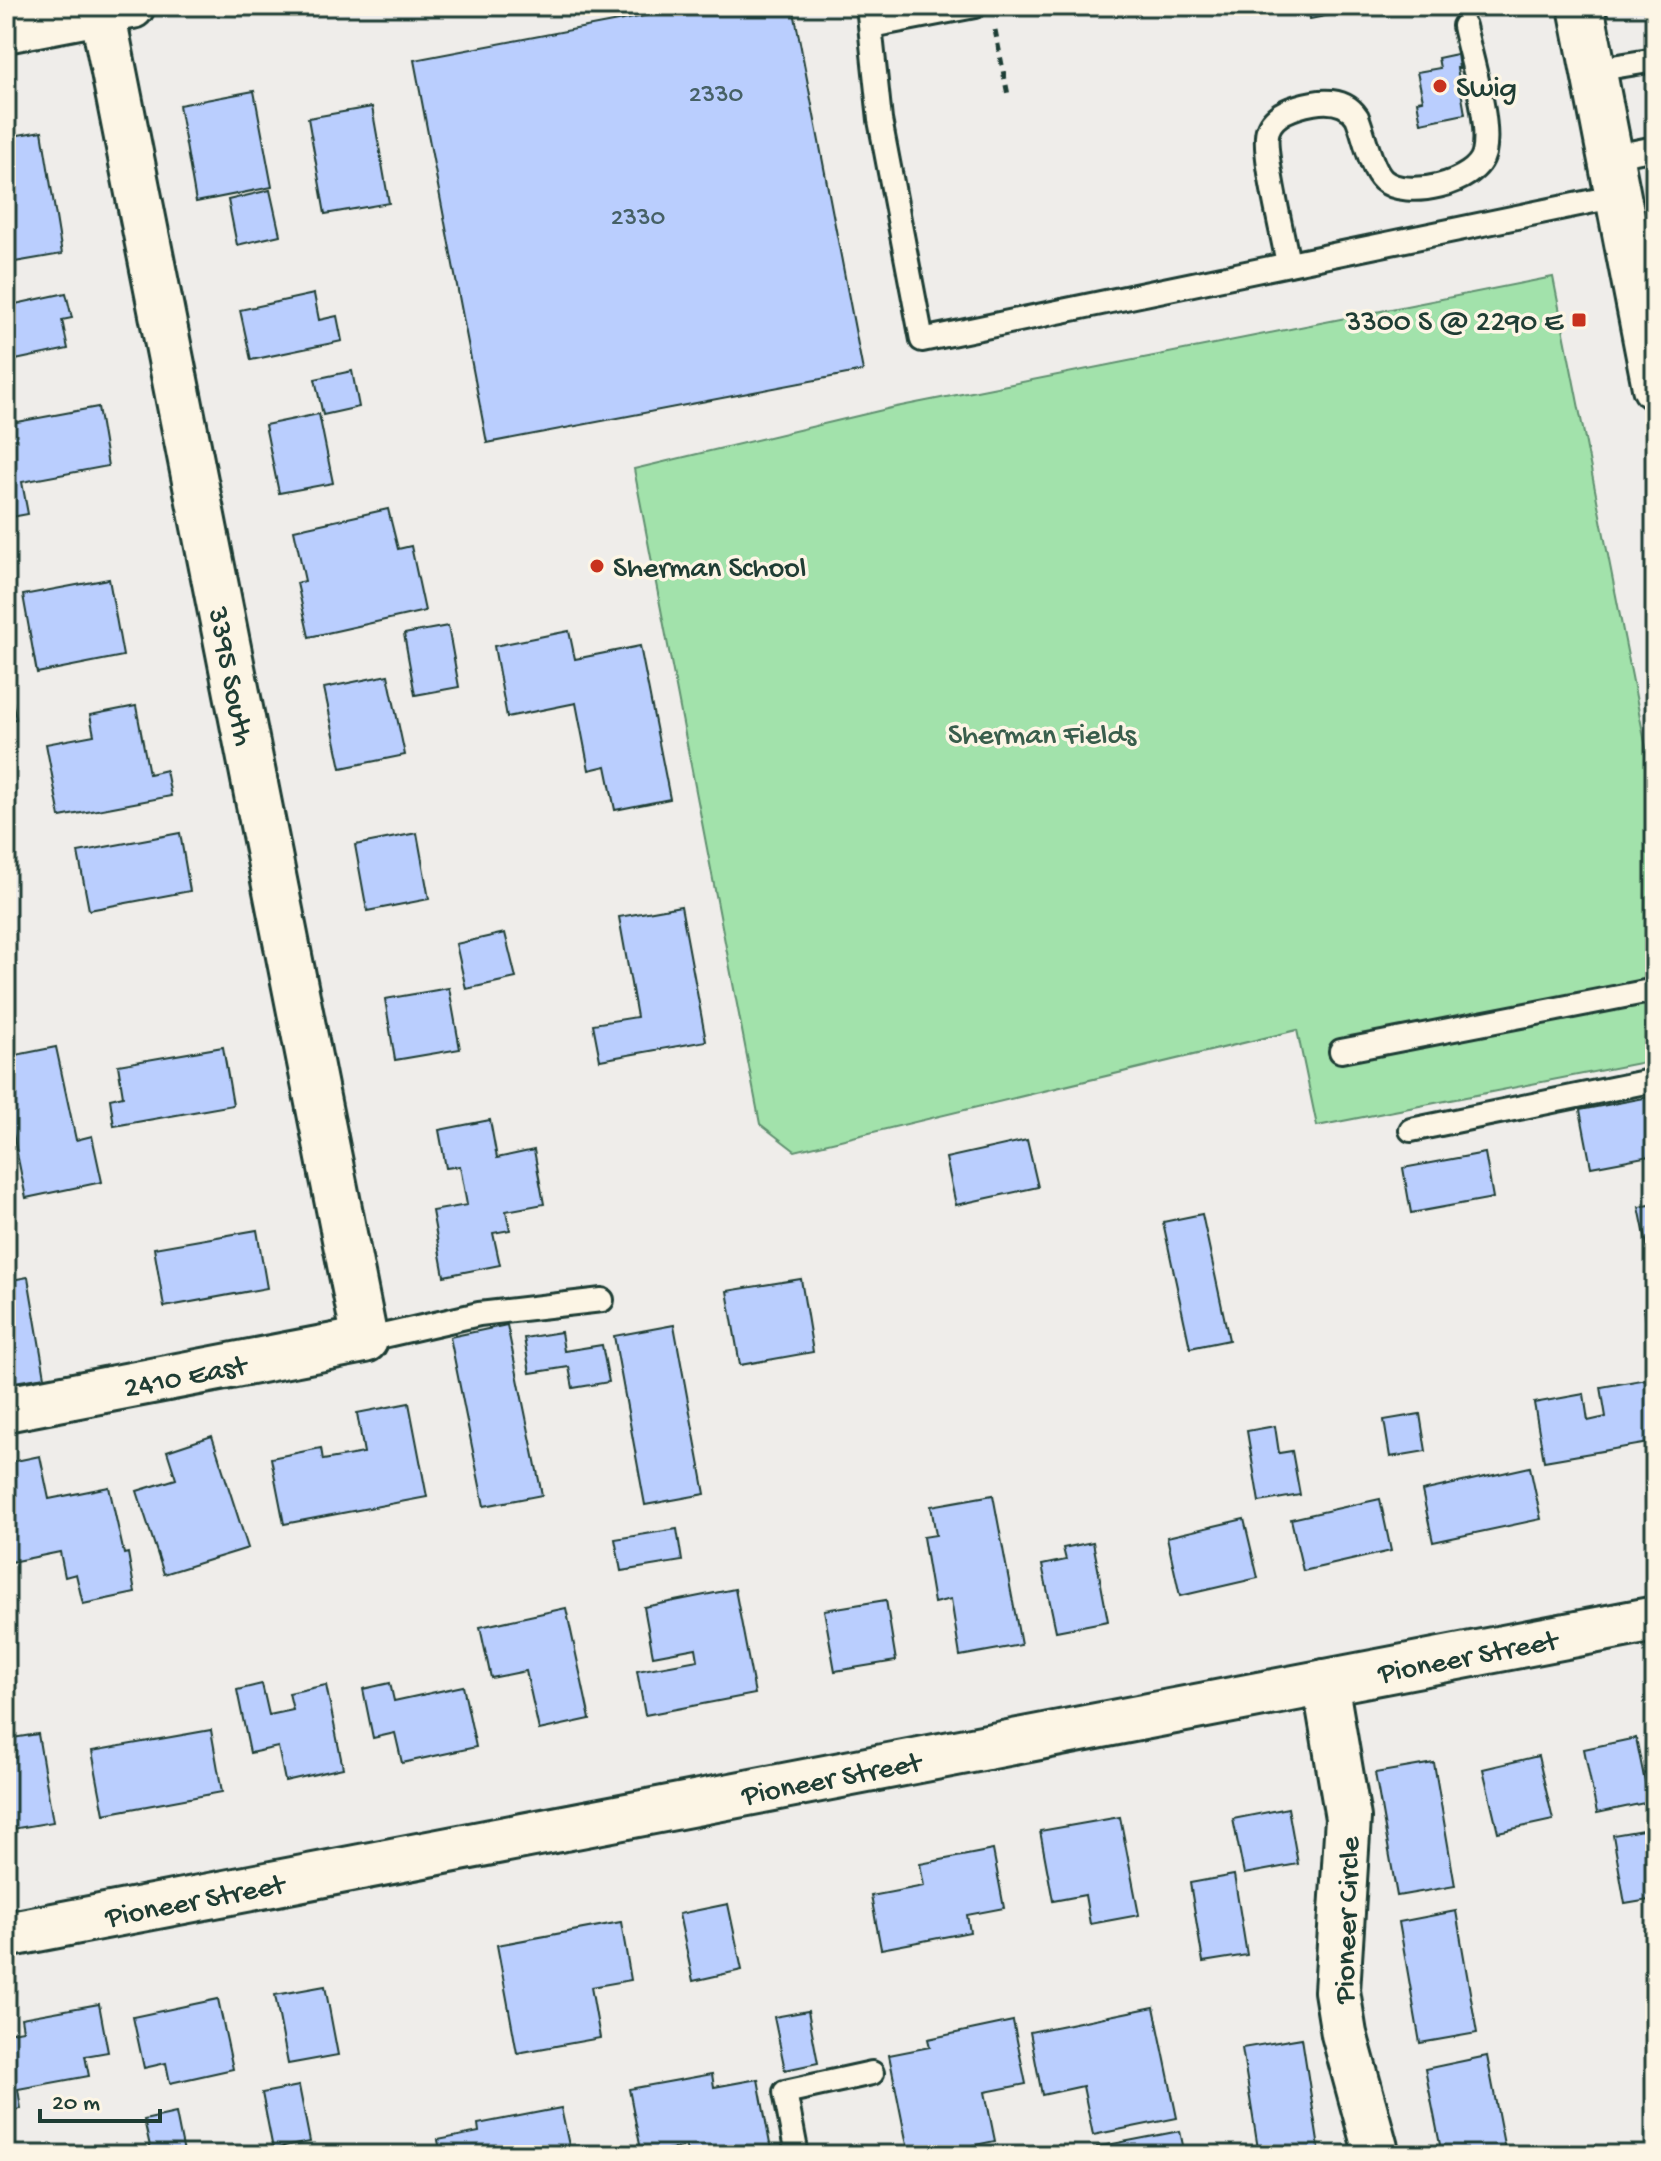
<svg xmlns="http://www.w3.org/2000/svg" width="1661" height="2161" font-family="'Gochi Hand',sans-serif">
  <rect width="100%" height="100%" fill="#efedea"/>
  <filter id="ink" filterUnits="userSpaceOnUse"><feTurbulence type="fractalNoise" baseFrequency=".0125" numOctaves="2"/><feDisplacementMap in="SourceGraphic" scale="16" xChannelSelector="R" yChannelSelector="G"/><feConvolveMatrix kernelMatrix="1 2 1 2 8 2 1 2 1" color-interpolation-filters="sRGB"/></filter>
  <g filter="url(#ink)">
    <path fill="#a2e2ab" stroke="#609070" stroke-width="2" d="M1553,277L1655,793V1060L1317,1126L1297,1030L795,1151L760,1124L634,469L891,408Z"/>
    <g fill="#bacefe" stroke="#1f3d34" stroke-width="2">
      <path d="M696,6H793L863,371L487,443L414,60Z"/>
      <path d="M1308,6H1369L1370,7L1310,19Z"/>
      <path d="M1457,54L1459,68H1457L1465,114L1421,123L1417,101L1423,100L1417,72L1440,68L1438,58Z"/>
      <path d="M254,91L272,187L196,202L179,105Z"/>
      <path d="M372,107L389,203L325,214L308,118Z"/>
      <path d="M42,131L62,254L9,263L6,242V137Z"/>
      <path d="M270,190L280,235L237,245L228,200Z"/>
      <path d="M66,293L72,318L62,320L68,349L6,362V306Z"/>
      <path d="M314,294L319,320L337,316L342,341L251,360L240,310Z"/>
      <path d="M352,371L359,407L323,415L315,379Z"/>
      <path d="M98,407L108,466L22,482L28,514L6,518V424Z"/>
      <path d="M319,414L333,483L279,493L265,425Z"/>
      <path d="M388,509L398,549L411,546L425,611L309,637L297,583L305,581L294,530Z"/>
      <path d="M109,579L123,656L37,673L23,595Z"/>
      <path d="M448,626L459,687L415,695L404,634Z"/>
      <path d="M569,631L575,659L640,646L670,799L615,810L606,766L589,770L576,703L507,717L494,646Z"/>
      <path d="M6,673L16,719L6,721Z"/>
      <path d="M388,675L405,755L341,768L324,688Z"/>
      <path d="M136,706L149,774L166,770L171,796L60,817L46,744L94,735L90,715Z"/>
      <path d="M180,833L190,891L89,910L78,852Z"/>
      <path d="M417,833L429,899L367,911L355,845Z"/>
      <path d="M681,906L706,1041L600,1060L593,1024L637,1017L619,917Z"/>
      <path d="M505,933L516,978L466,989L456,944Z"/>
      <path d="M449,988L460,1049L395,1060L385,999Z"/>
      <path d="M56,1047L76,1140L92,1136L102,1182L26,1198L6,1099V1057Z"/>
      <path d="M223,1047L233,1105L114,1126L110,1099L123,1096L118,1065Z"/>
      <path d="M1655,1096V1155L1591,1167L1580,1110Z"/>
      <path d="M490,1120L497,1158L534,1150L544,1204L506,1211L510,1230L493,1233L500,1265L444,1276L432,1211L467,1205L460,1166L446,1168L439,1130Z"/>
      <path d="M1027,1140L1038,1187L956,1205L946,1158Z"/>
      <path d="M1485,1153L1493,1198L1411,1213L1403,1168Z"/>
      <path d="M1655,1204V1264L1651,1265L1639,1207Z"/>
      <path d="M1202,1214L1229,1340L1190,1348L1163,1222Z"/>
      <path d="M257,1230L267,1288L164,1307L154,1248Z"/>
      <path d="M28,1277L45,1377L8,1383L6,1281Z"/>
      <path d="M801,1279L813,1352L740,1365L727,1291Z"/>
      <path d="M1655,1306V1357H1652L1644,1308Z"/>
      <path d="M507,1325L542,1495L484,1506L450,1337Z"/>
      <path d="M674,1325L705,1494L645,1505L614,1336Z"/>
      <path d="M561,1332L564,1351L602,1345L609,1382L573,1388L569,1367L530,1373L524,1338Z"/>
      <path d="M1653,1378L1655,1442L1544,1461L1534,1403L1584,1394L1588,1421L1606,1417L1601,1387Z"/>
      <path d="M409,1403L427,1497L284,1524L271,1458L321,1448L323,1460L364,1453L357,1413Z"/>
      <path d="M1420,1414L1426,1451L1390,1457L1384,1420Z"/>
      <path d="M1275,1426L1279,1453L1292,1451L1300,1495L1259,1502L1247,1431Z"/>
      <path d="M212,1436L248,1548L164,1574L137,1491L176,1479L167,1451Z"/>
      <path d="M40,1456L49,1499L109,1487L124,1554L128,1553L135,1593L83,1604L76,1574L65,1577L60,1552L6,1563V1463Z"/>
      <path d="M1530,1467L1541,1519L1433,1542L1422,1491Z"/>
      <path d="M993,1495L1021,1645L960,1656L951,1599L934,1603L923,1537L936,1535L931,1506Z"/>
      <path d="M1380,1499L1391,1551L1303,1571L1291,1519Z"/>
      <path d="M1244,1519L1258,1578L1180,1596L1167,1537Z"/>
      <path d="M677,1529L682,1561L621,1571L615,1539Z"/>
      <path d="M1093,1542L1108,1621L1056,1631L1042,1565L1066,1560L1063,1548Z"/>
      <path d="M735,1589L755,1694L645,1715L637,1671L698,1660L696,1648L653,1656L644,1607Z"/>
      <path d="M886,1600L896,1661L835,1671L824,1610Z"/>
      <path d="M566,1608L590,1719L539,1730L526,1671L491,1678L480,1627Z"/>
      <path d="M390,1683L394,1701L463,1686L476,1747L402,1763L395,1733L373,1738L363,1689Z"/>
      <path d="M262,1684L269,1715L293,1710L289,1693L326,1685L343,1768L285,1781L278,1747L250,1753L237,1690Z"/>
      <path d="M211,1730L222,1792L104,1814L92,1751Z"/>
      <path d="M38,1734L53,1822L6,1830V1739Z"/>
      <path d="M1636,1738L1649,1802L1597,1813L1584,1749Z"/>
      <path d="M1538,1756L1553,1820L1498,1832L1483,1769Z"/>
      <path d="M1434,1763L1455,1886L1397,1896L1375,1773Z"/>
      <path d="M1288,1808L1298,1864L1244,1874L1233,1819Z"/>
      <path d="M1120,1817L1139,1915L1090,1924L1085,1895L1053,1901L1040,1831Z"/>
      <path d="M1655,1828V1899L1625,1904L1613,1835Z"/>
      <path d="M993,1850L1004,1908L967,1915L970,1932L881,1949L871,1896L924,1886L920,1864Z"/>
      <path d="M1234,1875L1247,1955L1203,1962L1190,1883Z"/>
      <path d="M728,1904L742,1970L693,1981L679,1914Z"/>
      <path d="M1456,1911L1477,2033L1420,2043L1399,1922Z"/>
      <path d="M621,1922L631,1980L591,1987L600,2038L517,2053L497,1945Z"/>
      <path d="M325,1986L338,2055L288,2064L275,1995Z"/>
      <path d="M218,1999L233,2069L170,2083L166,2063L144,2068L133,2017Z"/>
      <path d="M99,2004L108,2052L85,2056L89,2076L18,2089L21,2109L6,2112V2033L23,2030L21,2018Z"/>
      <path d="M1154,2007L1177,2118L1093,2135L1083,2086L1042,2095L1030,2032Z"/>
      <path d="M808,2011L818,2063L785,2070L774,2017Z"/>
      <path d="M1013,2021L1026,2084L985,2092L995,2141L927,2155H909L889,2055L930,2047L928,2039Z"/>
      <path d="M1302,2038L1320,2155H1259L1242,2048Z"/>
      <path d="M1487,2056L1506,2155H1442L1425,2069Z"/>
      <path d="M712,2074L714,2087L758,2079L772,2155H687L686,2146L642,2155L629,2089Z"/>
      <path d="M299,2086L310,2142L273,2149L262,2093Z"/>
      <path d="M561,2108L571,2155H441L438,2140L479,2132L478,2124Z"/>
      <path d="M176,2113L184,2153L152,2155L144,2120Z"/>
      <path d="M1180,2131L1185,2155H1099L1097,2147Z"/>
    </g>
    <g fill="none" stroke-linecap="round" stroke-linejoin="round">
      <defs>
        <g id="service">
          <path d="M868,6L880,120L922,340L1618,196"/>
          <path d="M871,26L975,6"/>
          <path d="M1594,70L1655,60"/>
          <path d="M1610,157L1655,148"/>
          <path d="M1288,264C1284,239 1261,149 1268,130C1274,112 1297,106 1313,103C1330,100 1347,102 1357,117C1364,133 1370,168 1383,180C1405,200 1477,184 1484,153C1491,121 1471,60 1464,26"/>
          <path d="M1341,1051L1655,990"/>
          <path d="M1411,1130L1655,1080"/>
          <path d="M365,1340L479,1314L602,1300"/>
          <path d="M797,2155L785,2092L872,2073"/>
        </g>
        <g id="minor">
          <path id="s1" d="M6,1409L365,1340L102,11"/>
          <path d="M1325,1682L1348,1818L1337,1991L1344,2034L1377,2155"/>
          <path id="s2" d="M6,1935L1655,1619"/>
        </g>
        <path id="secondary" d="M6,30L132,6"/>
        <path id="primary" d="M1581,6L1655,387"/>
      </defs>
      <use href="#service" stroke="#1f3d34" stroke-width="28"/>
      <use href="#minor" stroke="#1f3d34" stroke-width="50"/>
      <use href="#secondary" stroke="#1f3d34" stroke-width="50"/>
      <use href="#primary" stroke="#1f3d34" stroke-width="50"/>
      <path stroke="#1f3d34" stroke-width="5" stroke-dasharray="8 6" stroke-linecap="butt" d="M995,30L1008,95"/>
      <use href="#service" stroke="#fcf5e5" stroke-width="22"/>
      <use href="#minor" stroke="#fcf5e5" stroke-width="44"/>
      <use href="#secondary" stroke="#fcf5e5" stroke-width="44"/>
      <use href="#primary" stroke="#fcf5e5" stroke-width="44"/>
    </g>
  </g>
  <g fill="#c8321e" stroke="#fcf5e5" stroke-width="3">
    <circle cx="1440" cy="86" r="8"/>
    <rect x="1571" y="312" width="16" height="16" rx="4"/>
    <circle cx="597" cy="566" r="8"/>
  </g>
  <g text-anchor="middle" stroke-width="7" stroke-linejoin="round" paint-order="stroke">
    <g font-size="26" fill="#466166">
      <text x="716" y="101">2330</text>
      <text x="638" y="224">2330</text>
    </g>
    <g font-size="30" fill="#1f3d34" stroke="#fcf5e5" text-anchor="start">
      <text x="1456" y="96">Swig</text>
      <text x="1563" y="330" text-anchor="end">3300 S @ 2290 E</text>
      <text x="613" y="576">Sherman School</text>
    </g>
    <g font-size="30" fill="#1f3d34" stroke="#fcf5e5">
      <text transform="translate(233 676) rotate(79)" y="10">3395 South</text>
      <text dy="10" stroke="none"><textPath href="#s1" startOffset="182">2410 East</textPath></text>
      <text dy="10" stroke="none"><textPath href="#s2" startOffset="1488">Pioneer Street</textPath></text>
      <text dy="10" stroke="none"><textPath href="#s2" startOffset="840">Pioneer Street</textPath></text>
      <text dy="10" stroke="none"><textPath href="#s2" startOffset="192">Pioneer Street</textPath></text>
      <text transform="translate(1345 1920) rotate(-88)" y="10">Pioneer Circle</text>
    </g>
    <g font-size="30" fill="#395e4c" stroke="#fcf5e5">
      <text x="1042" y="743">Sherman Fields</text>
    </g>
  </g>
  <rect width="1661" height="2161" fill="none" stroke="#fcf5e5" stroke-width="32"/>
  <rect x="16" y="16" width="1629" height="2129" fill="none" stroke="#1f3d34" stroke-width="3" filter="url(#ink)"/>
  <path d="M40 2109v12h120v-12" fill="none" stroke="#1f3d34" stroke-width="4"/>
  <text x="52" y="2109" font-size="24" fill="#1f3d34" stroke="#fcf5e5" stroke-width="6" paint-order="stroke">20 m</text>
</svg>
